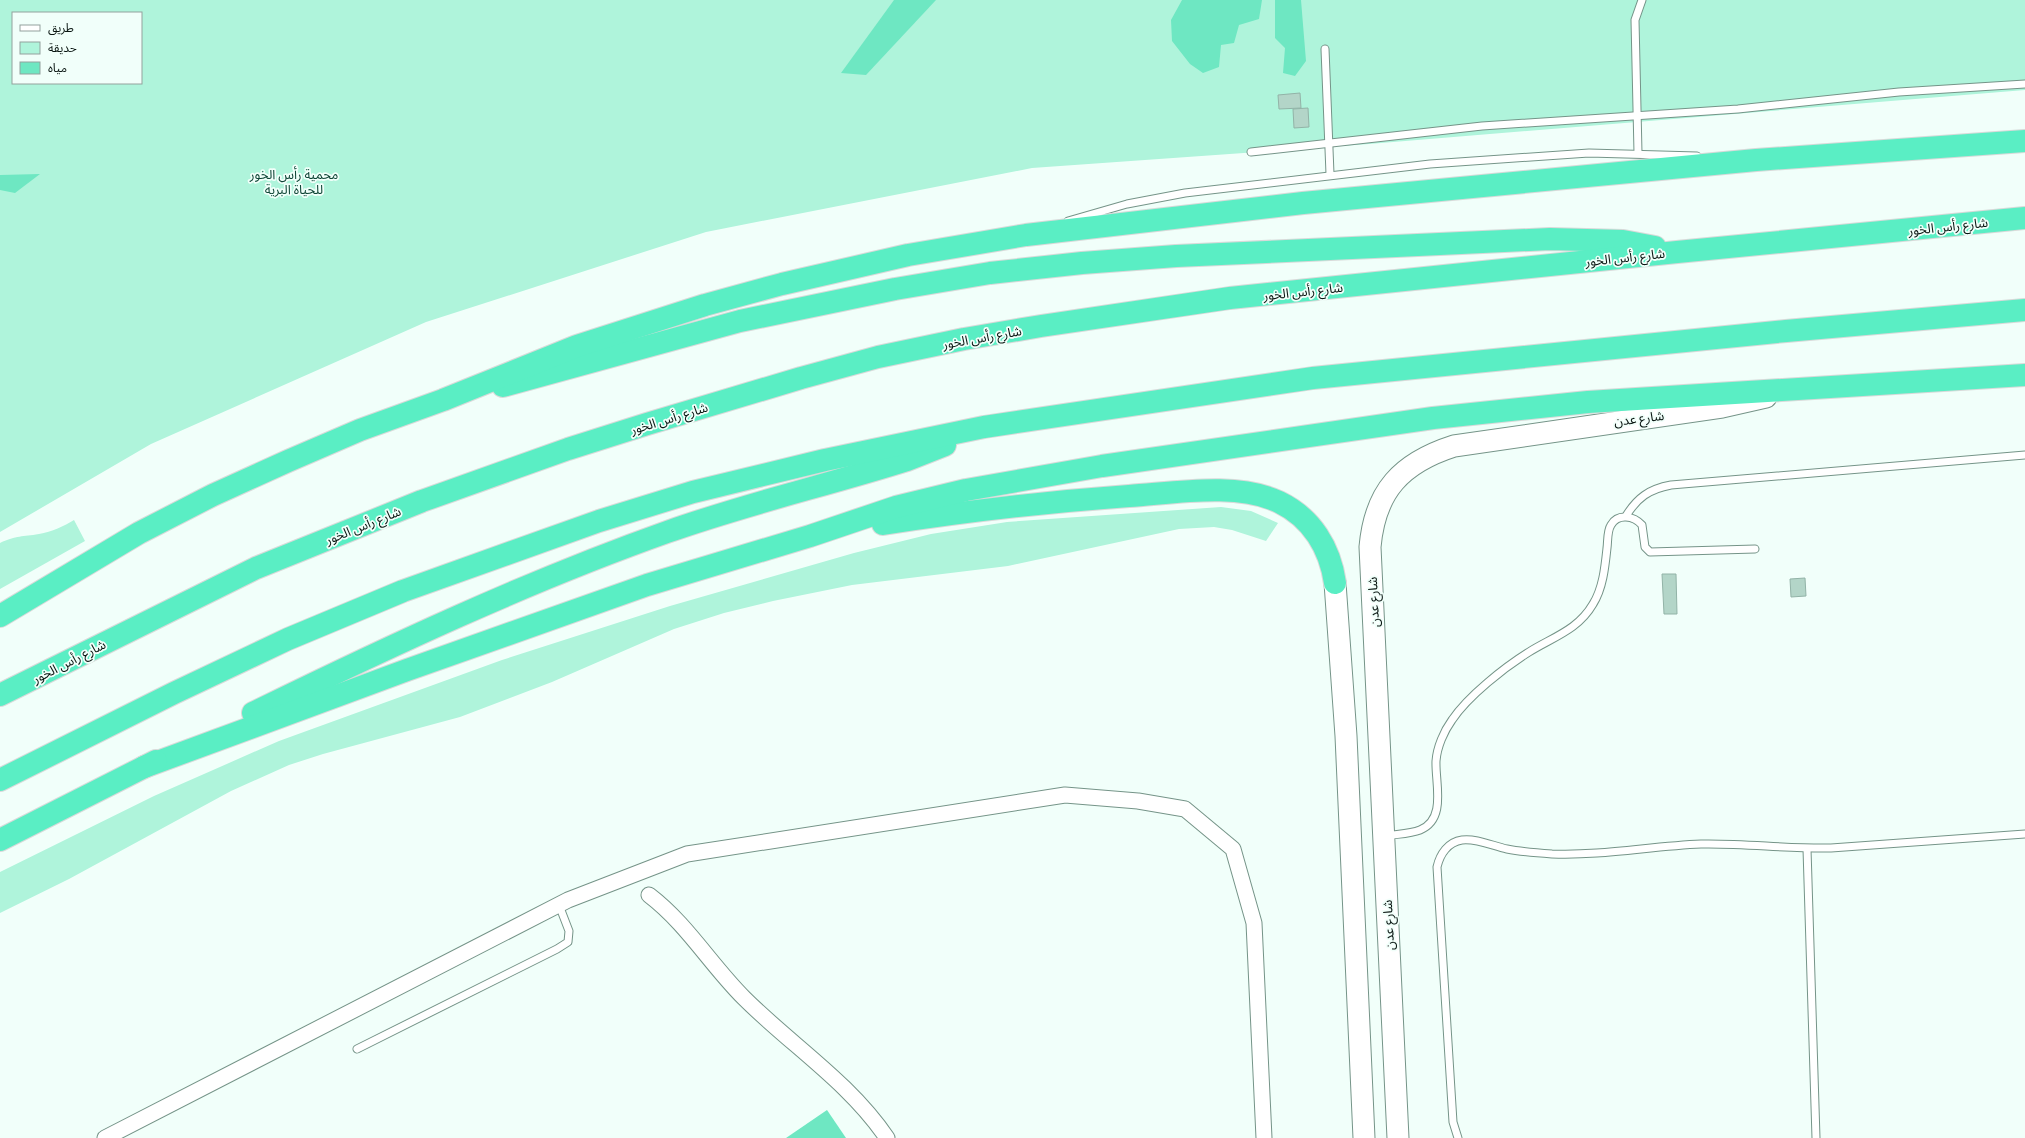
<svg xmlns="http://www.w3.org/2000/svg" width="2025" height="1138" font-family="Cabin,'Noto Sans Arabic',sans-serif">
  <rect width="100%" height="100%" fill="#f1fffa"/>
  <g fill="#aff4db" fill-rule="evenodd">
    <path d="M0,0H2025V90L1369,144L1032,168L706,232L426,322L151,444L0,532ZM13,13H141V83H13Z"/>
    <path d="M1221,507L1251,511L1278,523L1266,541L1232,530L1214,527L1179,529L1008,566L852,585L773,601L724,613L674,629L552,682L460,717L323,754L289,765L231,791L69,879L0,913V872L154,796L279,741L502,660L670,606L854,553L931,534L1007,522Z"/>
    <path d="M74,520L85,541L0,589V543C17,535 22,537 39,534C52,532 64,526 74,520Z"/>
  </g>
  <g fill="#6ee7c2">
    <path d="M894,0H936L866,75L841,73Z"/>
    <path d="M1182,0H1262L1259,19L1239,25L1234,43L1221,45L1219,67L1203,73L1190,64L1172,41L1171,20Z"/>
    <path d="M1275,0H1301L1306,61L1295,76L1283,73L1285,48L1275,38Z"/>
    <path d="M40,174L15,193L0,190V175Z"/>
    <path d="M827,1110L846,1138H786Z"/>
  </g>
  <g fill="#b3d5c8" stroke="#92b3a7">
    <path d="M1300,93L1301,108L1279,109L1278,95Z"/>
    <path d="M1308,108L1309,127L1294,128L1293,109Z"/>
    <path d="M1662,574H1676L1677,614H1664Z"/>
    <path d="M1805,578L1806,596L1791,597L1790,579Z"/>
  </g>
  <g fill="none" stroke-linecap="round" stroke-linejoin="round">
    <defs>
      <g id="lane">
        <path d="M1325,49L1330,174"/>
        <path d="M1251,152L1482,126L1738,109L1899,92L2025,84"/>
        <path d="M1638,153L1635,20L1642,0"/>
        <path d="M1068,221L1127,204L1185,193L1430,164L1589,153L1697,156"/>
        <path d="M1626,516C1637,498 1649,489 1671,485L2025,455"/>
        <path d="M1385,836C1396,834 1410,834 1420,830C1447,819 1435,783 1436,761C1437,747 1444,731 1452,720C1468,696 1505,667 1529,652C1553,637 1578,630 1593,604C1603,588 1605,567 1607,548C1608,541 1607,531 1611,525C1618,513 1634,516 1642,525L1645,547L1650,552L1755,549"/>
        <path d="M1807,849L1816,1138"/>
        <path d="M357,1049L557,949L568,942L569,931L559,905"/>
        <path d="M1458,1138L1453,1122L1437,867C1440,854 1448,842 1462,840C1476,838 1493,846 1507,849C1522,852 1537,853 1552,854C1602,856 1651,846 1701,844C1744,843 1788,849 1831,848L2025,834"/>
      </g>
      <g id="street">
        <path d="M649,895C687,924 710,964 744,998C791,1045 849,1082 887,1138"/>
        <path d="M105,1138L568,900L687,854L1065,795L1138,801L1185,809L1233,849L1254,923L1264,1138"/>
      </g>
      <g id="secondary">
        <path d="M1335,583L1346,736L1364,1138"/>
        <path d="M1398,1138L1370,547C1375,491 1401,463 1454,446L1722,407L1766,397"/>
      </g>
      <g id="highway">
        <path d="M503,386L740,321L895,289L990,273L1082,263L1176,256L1550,239L1623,241L1655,247"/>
        <path d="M883,524C965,511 1046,502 1129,496C1175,493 1237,482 1279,502C1312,518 1330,548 1335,583"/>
        <path d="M0,616L139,533L213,495L288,461L360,430L443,400L577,346L705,305L782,284L908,255L1026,235L1303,203L1756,160L2025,141"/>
        <path d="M0,695L256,568L422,501L568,449L647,424L801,378L878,357L964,339L1041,326L1230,298L1677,252L2025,218"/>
        <path d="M253,713C388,647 526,582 667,532C745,504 828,485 907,460L945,445"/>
        <path d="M144,767L407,670L647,585L810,536L896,507L966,490L1102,466L1433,418L1588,402L2025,375"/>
        <path d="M0,780L174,693L288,639L403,591L599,521L693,492L825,460L984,427L1313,378L1786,331L2025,310"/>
        <path d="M0,840L156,761"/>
      </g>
    </defs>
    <use href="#lane" stroke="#759488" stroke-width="9"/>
    <use href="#street" stroke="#759488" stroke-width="17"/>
    <use href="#secondary" stroke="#759488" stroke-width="23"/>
    <use href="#highway" stroke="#d8dad9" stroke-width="24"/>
    <use href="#lane" stroke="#fff" stroke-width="7"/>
    <use href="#street" stroke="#fff" stroke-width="15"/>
    <use href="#secondary" stroke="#fff" stroke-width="21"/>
    <use href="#highway" stroke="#5aeec4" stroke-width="22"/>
  </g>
  <g text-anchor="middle" stroke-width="3.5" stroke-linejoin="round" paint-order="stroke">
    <g font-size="13" fill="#0f4536" stroke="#f1fffa">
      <text x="294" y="179">محمية رأس الخور<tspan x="294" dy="15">للحياة البرية</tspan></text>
    </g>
    <g font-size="13" fill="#091511" stroke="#f1fffa">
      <text transform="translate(1948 226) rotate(-6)" y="5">شارع رأس الخور</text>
      <text transform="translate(1625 257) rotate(-6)" y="5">شارع رأس الخور</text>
      <text transform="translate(1303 291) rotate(-6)" y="5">شارع رأس الخور</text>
      <text transform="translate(982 337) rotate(-10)" y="5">شارع رأس الخور</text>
      <text transform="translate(669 418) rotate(-17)" y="5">شارع رأس الخور</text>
      <text transform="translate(1639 418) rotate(-7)" y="5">شارع عدن</text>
      <text transform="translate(363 525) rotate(-22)" y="5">شارع رأس الخور</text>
      <text transform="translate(1373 602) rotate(-93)" y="5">شارع عدن</text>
      <text transform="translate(69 661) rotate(-27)" y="5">شارع رأس الخور</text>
      <text transform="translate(1388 925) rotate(-93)" y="5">شارع عدن</text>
    </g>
  </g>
  <rect x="12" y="12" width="130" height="72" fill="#f1fffa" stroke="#94a19d"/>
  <rect x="20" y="25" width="20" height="6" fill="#ffffff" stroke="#94a19d"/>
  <text x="48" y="32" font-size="12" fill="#091511">طريق</text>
  <rect x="20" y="42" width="20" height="12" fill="#aff4db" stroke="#94a19d"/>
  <text x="48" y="52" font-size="12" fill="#091511">حديقة</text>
  <rect x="20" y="62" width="20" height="12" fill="#6ee7c2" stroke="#94a19d"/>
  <text x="48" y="72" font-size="12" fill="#091511">مياه</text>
</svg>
